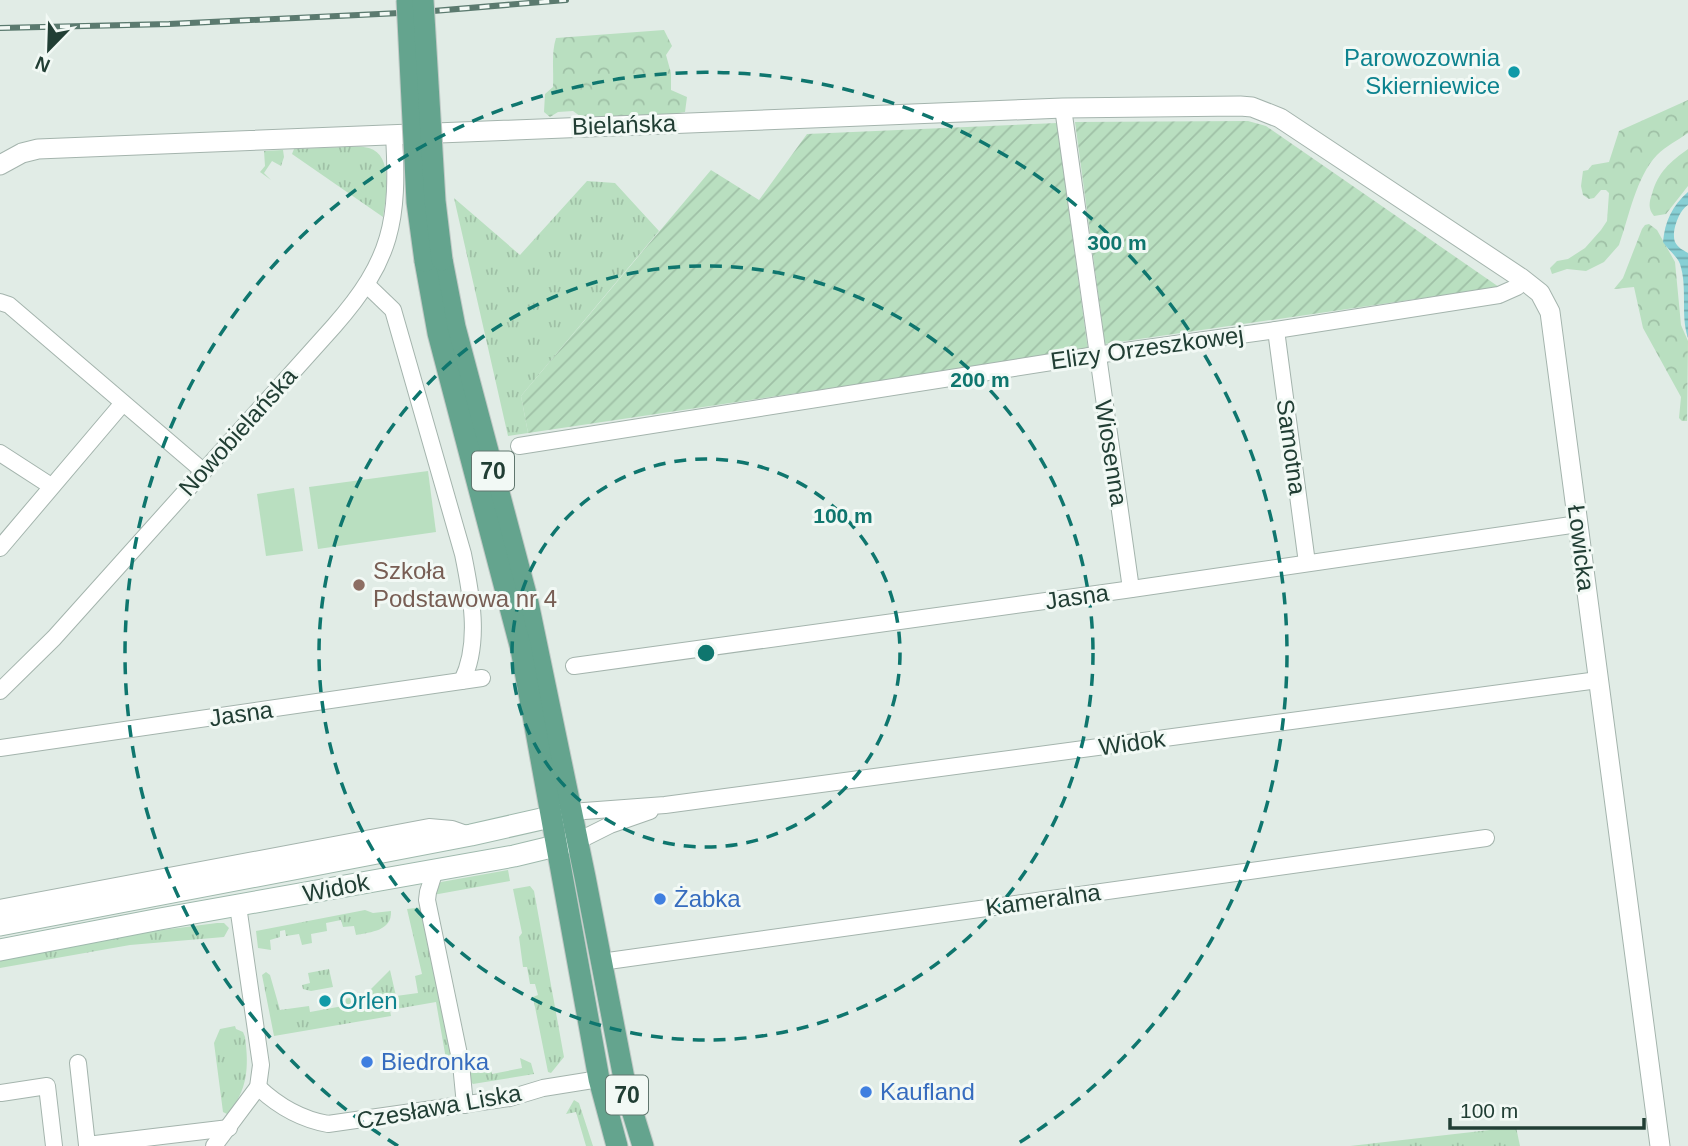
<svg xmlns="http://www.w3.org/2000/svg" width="1688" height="1146" font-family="Helvetica,sans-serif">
  <defs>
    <pattern id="grass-tufts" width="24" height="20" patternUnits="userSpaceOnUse" patternTransform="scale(1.75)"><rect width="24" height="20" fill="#b9dfc0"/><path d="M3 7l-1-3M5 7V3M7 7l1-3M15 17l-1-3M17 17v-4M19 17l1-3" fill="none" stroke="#9fc0a6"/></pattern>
    <pattern id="forest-crowns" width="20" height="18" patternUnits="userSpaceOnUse" patternTransform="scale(1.75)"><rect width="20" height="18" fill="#b9dfc0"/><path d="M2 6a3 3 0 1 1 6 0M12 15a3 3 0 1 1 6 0" fill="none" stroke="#9fc0a6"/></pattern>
    <pattern id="garden-furrows" width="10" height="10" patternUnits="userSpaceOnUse" patternTransform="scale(1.75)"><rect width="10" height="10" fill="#b9dfc0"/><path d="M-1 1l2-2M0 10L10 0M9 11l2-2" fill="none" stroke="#9fc0a6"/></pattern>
    <pattern id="water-rules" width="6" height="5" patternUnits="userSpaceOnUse" patternTransform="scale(1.75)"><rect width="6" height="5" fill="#87cfd4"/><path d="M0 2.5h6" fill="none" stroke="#6ea9ad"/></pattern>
  </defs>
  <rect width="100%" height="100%" fill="#e1ece6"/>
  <g fill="url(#grass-tufts)">
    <path d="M346,147C353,147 362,146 369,148C394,155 386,198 383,217L292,154L294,149Z"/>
    <path d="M283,150L284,157L281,166L272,161L264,173L271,180L260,172L265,166L264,151Z"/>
    <path d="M587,181L615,183L659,231L521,396L528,433L508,436L454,198L520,255Z"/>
    <path d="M508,870L510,881L433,895L436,885L441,882Z"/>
    <path d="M530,886L534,891L564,1057L551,1073L548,1072L533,997L538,995L535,984H530L527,967H523L519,937L522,933L513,889Z"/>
    <path d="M424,907L453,1058L446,1059L436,1002L390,1010L391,1016L274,1036L262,975L266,972L270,975L280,1010L309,1006L310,1012L343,1006V999L350,998L352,1005L366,1002L365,995L390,970L396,996L418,993L415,976L422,974L407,909Z"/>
    <path d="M365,910L373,913L391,911C392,931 371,932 356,935L354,926L343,927L341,920L326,923L327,931L311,934L312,943L302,945L299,934L286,936L285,930L280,931V937L270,940L271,950L258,948L256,931Z"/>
    <path d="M217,923H224L229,928L224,937L130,945L0,968V959L131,934Z"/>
    <path d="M329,969L333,987L311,991L303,989L302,985L310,983L308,973Z"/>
    <path d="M235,1026L236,1029L243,1032L245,1037C249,1067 248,1091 227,1114L223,1112L214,1043L220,1029Z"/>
    <path d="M520,1058L531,1063L534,1074L473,1084L471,1082V1073L477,1068L490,1064L492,1074L522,1068Z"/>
    <path d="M574,1100L579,1103L593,1146H586L576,1112L566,1114Z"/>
    <path d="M1516,1127L1520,1146H1350Z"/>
  </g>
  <g fill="url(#forest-crowns)">
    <path d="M664,30L672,46L666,55L671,73V90L687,97L685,112L661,116L584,119L573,111L558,112L550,117L544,112L545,94L553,87C554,70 551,54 556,38Z"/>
    <path d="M1688,100V133C1678,140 1666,146 1657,155C1636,177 1629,217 1619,245L1604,262L1586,271L1567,269L1552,274L1550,268L1557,261L1568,259L1585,248L1601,230L1607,221L1609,193L1606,190H1601L1594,198L1589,199L1583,195L1581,186L1583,171L1588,170L1592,165L1609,162L1619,131Z"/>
    <path d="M1688,149V186L1666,214L1654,216C1648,209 1649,202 1652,194C1658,172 1670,162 1688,149Z"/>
    <path d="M1649,224L1657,230L1675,262L1681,325L1688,341L1687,421H1682L1679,418L1681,397L1643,328L1634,287L1614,289L1623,278L1642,229L1645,225Z"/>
  </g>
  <g fill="#b9dfc0">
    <path d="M428,471L436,532L318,549L309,487Z"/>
    <path d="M294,488L303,551L266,556L257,494Z"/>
  </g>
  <g fill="url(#garden-furrows)">
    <path d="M1248,121L1266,126L1499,287L1105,344L1075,122Z"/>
    <path d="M1057,123L1088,350L528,433L521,396L711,170L759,200L807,134Z"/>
  </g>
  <path fill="url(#water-rules)" d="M1688,192V205C1679,210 1671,232 1675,242C1678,248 1683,250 1688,253V338C1680,314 1688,289 1680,264C1677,256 1668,250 1663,242C1665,221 1672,206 1688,192Z"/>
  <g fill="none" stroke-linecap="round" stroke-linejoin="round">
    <defs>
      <g id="minor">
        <path d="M1063,108L1131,589"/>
        <path d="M367,285L393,310L463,554C471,593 481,643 462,681"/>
        <path d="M0,302L9,305L203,471"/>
        <path d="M1276,330L1307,563"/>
        <path d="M519,446L1096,355L1276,330L1499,295L1517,287L1521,278"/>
        <path d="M0,453L51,486"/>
        <path d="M0,548L123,403"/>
        <path d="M574,666L1125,590L1578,524"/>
        <path d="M0,691L54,638L334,326C392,260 399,221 394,135"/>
        <path d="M0,748L482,678"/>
        <path d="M571,812L665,805L1598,680"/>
        <path d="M578,841L610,825L650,811"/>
        <path d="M435,870L428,892L427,900L461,1064L465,1105"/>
        <path d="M0,908L429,827L452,829L469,835"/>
        <path d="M601,962L1486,838"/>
        <path d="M78,1063L87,1145L229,1128"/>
        <path d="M258,1087C278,1106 300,1119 328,1124L510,1098L543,1088L599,1079L627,1094"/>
        <path d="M1,1093L47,1086L54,1146"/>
        <path d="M214,1146L258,1087L261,1065L238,906"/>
      </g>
      <path id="tertiary" d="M0,165L22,153L38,149L1063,108L1240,106L1252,107L1280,118L1521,278L1540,293L1550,312L1660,1146"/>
      <g id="secondary">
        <path d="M0,925L471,835L568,813"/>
        <path d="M0,950L160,919L514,856L572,842"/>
      </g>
      <g id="primary">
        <path d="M442,260L455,327L527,598L585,877L627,1094L643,1146"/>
        <path d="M425,261L438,333L521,649L599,1079L617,1146"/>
      </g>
    </defs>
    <use href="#minor" stroke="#a4b4ad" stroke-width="18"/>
    <use href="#tertiary" stroke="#a4b4ad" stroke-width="21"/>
    <use href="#secondary" stroke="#9fb9ad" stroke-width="23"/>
    <use href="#primary" stroke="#c1c9c6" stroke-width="23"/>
    <use href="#minor" stroke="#fff" stroke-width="16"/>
    <use href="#tertiary" stroke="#fff" stroke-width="19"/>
    <use href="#secondary" stroke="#fff" stroke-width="21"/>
    <use href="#primary" stroke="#64a48e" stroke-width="21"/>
    <defs>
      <path id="rail" d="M0,28L169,24L421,12L566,0"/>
    </defs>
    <use href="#rail" stroke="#5b7a6f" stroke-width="6"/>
    <use href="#rail" stroke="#f2f9f5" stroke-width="3.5" stroke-dasharray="10" stroke-linecap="butt"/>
    <defs>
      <g id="primary-bridge">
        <path d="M407,0L417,202L425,261"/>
        <path d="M423,0L435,201L442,260"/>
      </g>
    </defs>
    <use href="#primary-bridge" stroke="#c1c9c6" stroke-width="23" stroke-linecap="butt"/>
    <use href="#primary-bridge" stroke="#64a48e" stroke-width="21"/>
  </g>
  <g fill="none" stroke="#0f766e" stroke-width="3.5" stroke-dasharray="12 9">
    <circle cx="706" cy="653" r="194"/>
    <circle cx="706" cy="653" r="387"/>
    <path d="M398 1146A581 581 0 1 1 1014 1146"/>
  </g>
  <g fill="#0f9aa8" stroke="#f2f9f5" stroke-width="2.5">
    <circle cx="1514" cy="72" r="7"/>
    <circle cx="325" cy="1001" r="7"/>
  </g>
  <circle fill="#8d6e63" stroke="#f2f9f5" stroke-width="2.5" cx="359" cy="585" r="7"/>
  <g fill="#3f7fe0" stroke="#f2f9f5" stroke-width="2.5">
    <circle cx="660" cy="899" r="7"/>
    <circle cx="367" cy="1062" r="7"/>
    <circle cx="866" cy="1092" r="7"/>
  </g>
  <g text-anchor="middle" stroke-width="6" stroke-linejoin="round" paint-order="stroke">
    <g fill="#f2f9f5" stroke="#60766e" stroke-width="2">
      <rect x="472" y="451.5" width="42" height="39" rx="5"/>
      <rect x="606" y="1075.5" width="42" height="39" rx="5"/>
    </g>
    <g font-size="23" font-weight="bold" fill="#213e34">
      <text x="493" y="479">70</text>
      <text x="627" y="1103">70</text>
    </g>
    <g font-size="24" fill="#0d838f" stroke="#f2f9f5" text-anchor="end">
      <text x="1500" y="66">Parowozownia<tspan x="1500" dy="28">Skierniewice</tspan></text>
      <text x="339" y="1009" text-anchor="start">Orlen</text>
    </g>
    <g font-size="24" fill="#213e34" stroke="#f2f9f5">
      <text transform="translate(624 125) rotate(-2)" y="8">Bielańska</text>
      <text transform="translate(1147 348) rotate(-8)" y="8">Elizy Orzeszkowej</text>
      <text transform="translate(238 432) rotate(-48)" y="8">Nowobielańska</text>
      <text transform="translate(1291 447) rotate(82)" y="8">Samotna</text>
      <text transform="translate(1111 453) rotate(81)" y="8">Wiosenna</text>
      <text transform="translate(1581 548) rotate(83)" y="8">Łowicka</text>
      <text transform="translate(1077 597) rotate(-8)" y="8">Jasna</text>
      <text transform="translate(241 714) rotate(-8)" y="8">Jasna</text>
      <text transform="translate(1132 743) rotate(-8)" y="8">Widok</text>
      <text transform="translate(336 888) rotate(-11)" y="8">Widok</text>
      <text transform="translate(1043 900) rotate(-8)" y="8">Kameralna</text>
      <text transform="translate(439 1107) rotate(-10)" y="8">Czesława Liska</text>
    </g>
    <g font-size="24" fill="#785e54" stroke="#f2f9f5" text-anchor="start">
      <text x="373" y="579">Szkoła<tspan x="373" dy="28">Podstawowa nr 4</tspan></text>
    </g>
    <g font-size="24" fill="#366cbe" stroke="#f2f9f5" text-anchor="start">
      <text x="674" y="907">Żabka</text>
      <text x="381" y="1070">Biedronka</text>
      <text x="880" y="1100">Kaufland</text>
    </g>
  </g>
  <circle cx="706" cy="653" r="10" fill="#0f766e" stroke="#f2f9f5" stroke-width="3.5"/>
  <g font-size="21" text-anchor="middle" font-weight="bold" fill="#0f766e" stroke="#f2f9f5" stroke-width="6" stroke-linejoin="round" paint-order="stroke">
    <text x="1117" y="250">300 m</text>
    <text x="980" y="387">200 m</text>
    <text x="843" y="523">100 m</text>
  </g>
  <g transform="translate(49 49) rotate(203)" stroke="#f2f9f5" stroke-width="5" paint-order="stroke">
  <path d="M0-5L12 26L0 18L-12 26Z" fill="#213e34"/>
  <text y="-10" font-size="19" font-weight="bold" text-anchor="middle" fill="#213e34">N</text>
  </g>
  <path d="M1450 1118v10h194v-10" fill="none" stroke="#213e34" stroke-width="3.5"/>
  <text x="1460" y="1118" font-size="21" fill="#213e34" stroke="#f2f9f5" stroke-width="5" paint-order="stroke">100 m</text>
</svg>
